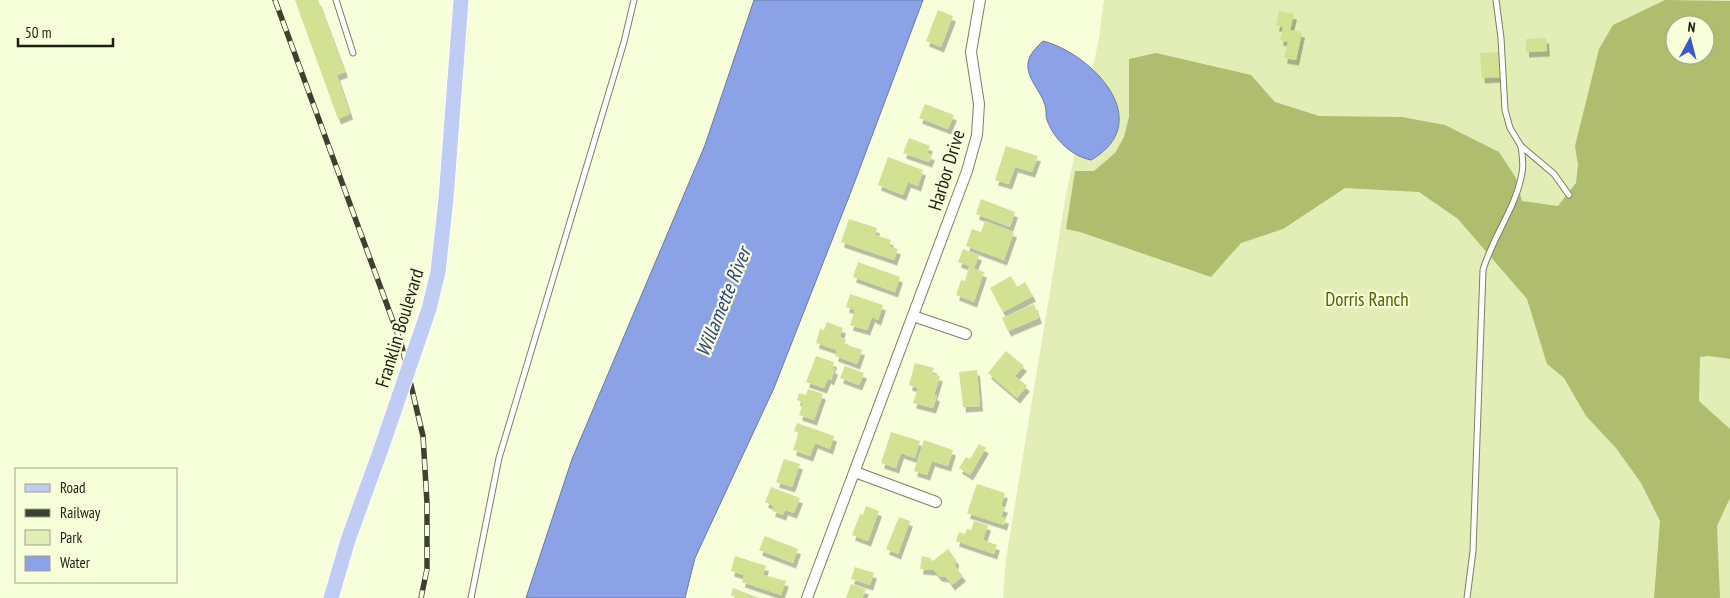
<svg xmlns="http://www.w3.org/2000/svg" width="1730" height="598" font-family="'PT Sans Narrow',sans-serif">
  <defs>
    <filter id="shadow"><feDropShadow dx="3" dy="5.5" stdDeviation="0" flood-color="#0004"/></filter>
  </defs>
  <rect width="100%" height="100%" fill="#f7feda"/>
  <path fill="#e3edb6" fill-rule="evenodd" d="M1104,0H1730V598H1003L1006,559L1065,200L1099,38ZM1675,25H1705V55H1675Z"/>
  <path fill="#b0bd6f" fill-rule="evenodd" d="M1665,0L1730,1V359L1709,356L1700,357L1699,401L1730,429V498L1717,526L1720,598H1654L1660,521L1641,483L1616,448L1586,416L1564,378L1547,364L1527,299L1458,219L1419,192L1345,188L1283,229L1241,243L1211,277L1080,232L1066,229L1075,171H1094L1115,153L1124,137L1129,117V59L1156,53L1251,75L1275,102L1319,116L1402,117L1445,125L1499,152L1516,178L1522,201L1558,206L1576,183L1578,165L1575,146L1599,49L1613,25ZM1675,25H1705V55H1675Z"/>
  <g fill="#8ba2e6" stroke="#697aa6">
    <path d="M754,0H923L852,189L774,388L695,558L685,598H526L572,459L705,145Z"/>
    <path d="M1043,41C1093,54 1157,122 1091,160C1071,156 1054,139 1047,120C1045,115 1047,110 1045,105C1041,91 1026,78 1028,63C1029,54 1037,47 1043,41Z"/>
  </g>
  <g fill="#d3e192" filter="url(#shadow)">
    <path d="M295,0H318L345,72L337,75L350,114L338,119Z"/>
    <path d="M938,10L953,16L941,47L926,41Z"/>
    <path d="M1279,11L1294,14L1290,30L1302,32L1296,60L1284,58L1288,42L1280,40L1283,27L1276,26Z"/>
    <path d="M1546,38L1547,51L1526,52V39Z"/>
    <path d="M1499,52L1501,77L1482,78L1480,53Z"/>
    <path d="M925,104L954,115L948,129L919,118Z"/>
    <path d="M909,138L930,146L927,153L932,155L929,162L903,153Z"/>
    <path d="M1006,146L1038,156L1032,172L1015,167L1009,184L995,180Z"/>
    <path d="M888,157L923,170L918,186L908,182L903,195L878,185Z"/>
    <path d="M981,199L1015,212L1010,227L976,214Z"/>
    <path d="M849,219L877,228L875,235L891,240L889,246L898,249L894,260L841,242Z"/>
    <path d="M985,221L1014,232L1004,260L966,246L972,229L981,232Z"/>
    <path d="M963,249L979,255L974,268L958,262Z"/>
    <path d="M858,262L900,277L895,292L853,277Z"/>
    <path d="M969,267L984,272L974,302L956,295L961,280L965,281Z"/>
    <path d="M1011,276L1017,287L1025,282L1033,296L1003,312L990,288Z"/>
    <path d="M850,294L883,305L878,320L872,317L867,330L850,325L855,310L846,307Z"/>
    <path d="M1034,304L1039,318L1008,331L1002,318Z"/>
    <path d="M827,322L843,328L840,337L846,340L844,344L862,350L857,364L835,356L837,350L816,343L820,329L824,330Z"/>
    <path d="M1006,351L1024,366L1015,376L1027,386L1017,398L988,373Z"/>
    <path d="M816,356L834,362L832,368L835,369L831,380L828,378L824,388L806,382Z"/>
    <path d="M915,363L934,368L932,374L940,376L934,395L937,396L933,408L913,403L918,388L909,385Z"/>
    <path d="M845,366L864,373L859,385L840,378Z"/>
    <path d="M977,370L980,406L963,407L959,372Z"/>
    <path d="M808,389L823,394L814,420L799,415L803,403L797,400L799,393L806,395Z"/>
    <path d="M797,423L834,436L830,449L815,443L810,456L793,450L799,433L794,431Z"/>
    <path d="M891,432L920,441L915,458L901,453L896,468L881,463Z"/>
    <path d="M924,440L953,450L948,466L932,461L927,475L914,471Z"/>
    <path d="M979,444L986,448L970,475L959,468L966,457L970,459Z"/>
    <path d="M784,459L800,464L792,487L776,482Z"/>
    <path d="M977,484L1005,493L1001,506L1005,507L1001,517L1006,518L1004,525L967,513Z"/>
    <path d="M771,487L800,498L794,513L785,510L783,515L772,511L774,506L765,502Z"/>
    <path d="M866,506L879,511L868,541L852,535L860,514L863,515Z"/>
    <path d="M899,517L910,521L898,554L886,549Z"/>
    <path d="M974,521L988,525L983,540L997,545L994,554L956,541L959,532L965,534L967,529L971,530Z"/>
    <path d="M765,536L798,549L793,563L759,550Z"/>
    <path d="M948,549L956,560L955,566L963,576L952,585L946,577L939,576L934,570L920,569L922,556L930,558L933,561Z"/>
    <path d="M735,556L766,566L761,582L764,575L786,581L781,595L742,582L744,575L731,571Z"/>
    <path d="M855,567L874,573L870,585L851,579Z"/>
    <path d="M851,584L866,589L862,598H846Z"/>
    <path d="M733,588L759,598H738L731,595Z"/>
  </g>
  <g fill="none" stroke-linecap="round" stroke-linejoin="round">
    <defs>
      <g id="service">
        <path d="M336,0L353,53"/>
        <path d="M1496,0L1501,38L1505,110L1510,128L1521,146L1554,174L1569,195"/>
        <path d="M471,598L499,458L624,42L634,0"/>
        <path d="M1467,598L1473,551L1483,270C1493,236 1516,208 1522,173C1524,164 1522,154 1521,146"/>
      </g>
      <g id="minor">
        <path d="M913,316L966,334"/>
        <path d="M855,472L936,502"/>
        <path d="M807,598L967,171L977,135L979,104L971,52L980,0"/>
      </g>
      <g id="primary">
        <path d="M438,272L446,199L461,0"/>
        <path d="M331,598L348,540L381,449"/>
      </g>
    </defs>
    <use href="#service" stroke="#7b8160" stroke-width="7"/>
    <use href="#minor" stroke="#7b8160" stroke-width="12"/>
    <use href="#primary" stroke="#fff" stroke-width="17"/>
    <use href="#service" stroke="#fff" stroke-width="5"/>
    <use href="#minor" stroke="#fff" stroke-width="10"/>
    <use href="#primary" stroke="#bfcdf4" stroke-width="15"/>
    <defs>
      <path id="rail" d="M275,0L401,343L423,436L427,503V569L421,598"/>
    </defs>
    <use href="#rail" stroke="#3d4130" stroke-width="5.5"/>
    <use href="#rail" stroke="#f7feda" stroke-width="4" stroke-dasharray="11" stroke-linecap="butt"/>
    <defs>
      <path id="primary-bridge" d="M381,449L429,309L438,272"/>
    </defs>
    <use href="#primary-bridge" stroke="#fff" stroke-width="17" stroke-linecap="butt"/>
    <use href="#primary-bridge" stroke="#bfcdf4" stroke-width="15"/>
  </g>
  <g text-anchor="middle" stroke-width="4.5" stroke-linejoin="round" paint-order="stroke">
    <g font-size="19" fill="#1b1e11" stroke="#f7feda">
      <text transform="translate(946 170) rotate(-73)" y="7">Harbor Drive</text>
      <text transform="translate(399 328) rotate(-73)" y="7">Franklin Boulevard</text>
    </g>
    <g font-size="19" fill="#555e00" stroke="#f7feda">
      <text x="1367" y="306">Dorris Ranch</text>
    </g>
    <g font-size="20" font-style="italic" fill="#2c3f8e" stroke="#f7feda">
      <text transform="translate(723 302) rotate(-68)" y="7">Willamette River</text>
    </g>
  </g>
  <rect x="15" y="468" width="162" height="115" fill="#f7feda" stroke="#9fa48a"/>
  <rect x="25" y="484" width="25" height="8" fill="#bfcdf4" stroke="#9fa48a"/>
  <text x="60" y="493" font-size="15" fill="#1b1e11">Road</text>
  <rect x="25" y="509" width="25" height="8" fill="#3d4130" stroke="#9fa48a"/>
  <text x="60" y="518" font-size="15" fill="#1b1e11">Railway</text>
  <rect x="25" y="530" width="25" height="15" fill="#e3edb6" stroke="#9fa48a"/>
  <text x="60" y="543" font-size="15" fill="#1b1e11">Park</text>
  <rect x="25" y="556" width="25" height="15" fill="#8ba2e6" stroke="#9fa48a"/>
  <text x="60" y="568" font-size="15" fill="#1b1e11">Water</text>
  <g transform="translate(1690 40) rotate(7)"><circle r="24" fill="#f7feda" stroke="#9fa48a"/>
  <path d="M0-4L9 19L0 12L-9 19Z" fill="#3e58cb"/>
  <text y="-8" font-size="14" font-weight="bold" text-anchor="middle" fill="#1b1e11">N</text>
  </g>
  <path d="M18 38v8h95v-8" fill="none" stroke="#1b1e11" stroke-width="2.5"/>
  <text x="25" y="38" font-size="15" fill="#1b1e11" stroke="#f7feda" stroke-width="4" paint-order="stroke">50 m</text>
</svg>
